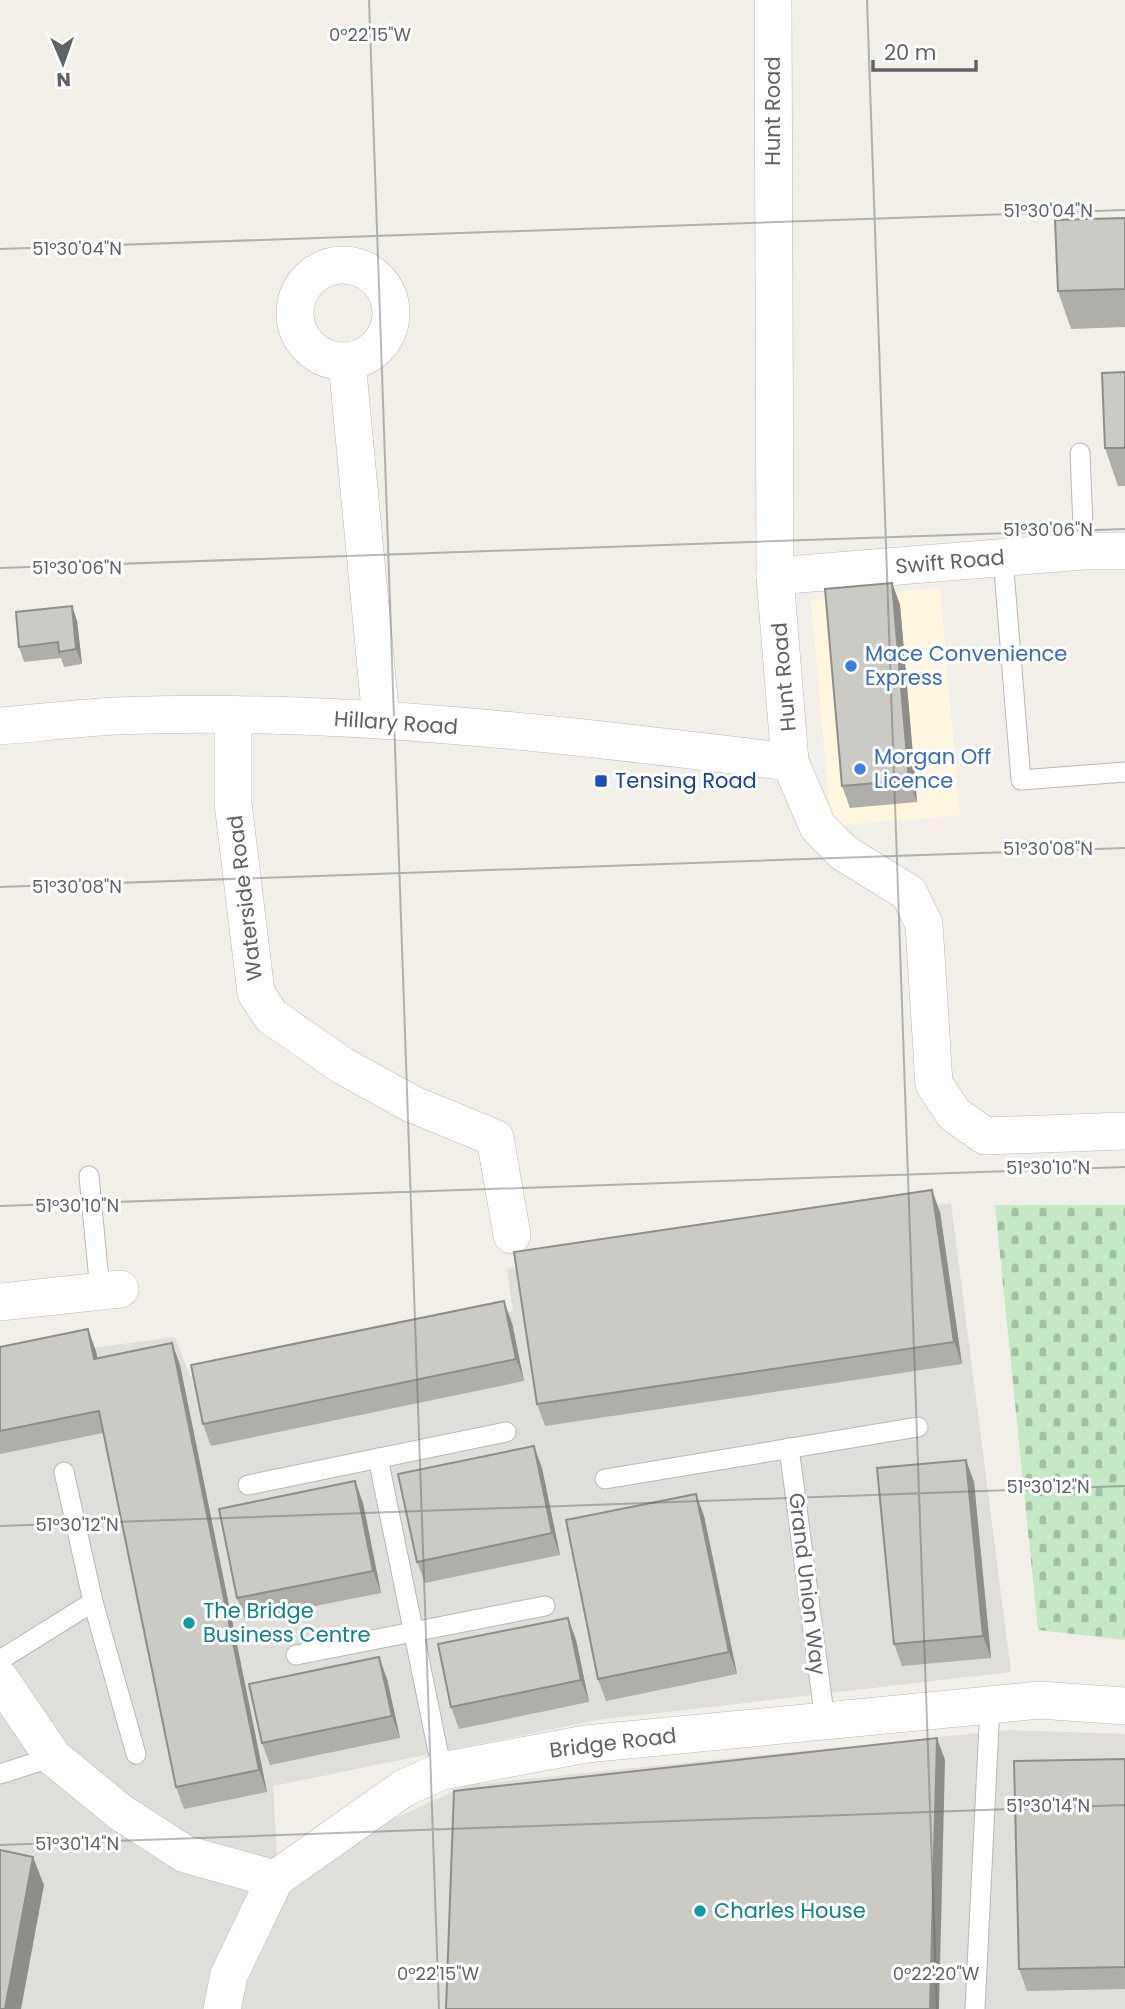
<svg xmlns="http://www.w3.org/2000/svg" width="1125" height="2009" font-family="Poppins,sans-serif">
  <defs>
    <pattern id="cemetery-stones" width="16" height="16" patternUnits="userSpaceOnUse" patternTransform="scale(1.75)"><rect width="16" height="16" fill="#c5e8c5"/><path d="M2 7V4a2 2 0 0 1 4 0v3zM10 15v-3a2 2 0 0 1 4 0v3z" fill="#a3c0a4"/></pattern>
  </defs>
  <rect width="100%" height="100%" fill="#f1efe8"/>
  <path fill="#fef7e0" d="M940,588L960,815L831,826L811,600Z"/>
  <path fill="#e0deda" d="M951,1203L1011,1672L597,1720L273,1786L278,1872L467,1785L1009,1730L1125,1734V2009H0V1360L175,1337L190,1376L513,1311L507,1269Z"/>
  <path fill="url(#cemetery-stones)" d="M995,1205H1125V1640L1038,1630Z"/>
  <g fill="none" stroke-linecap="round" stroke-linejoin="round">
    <defs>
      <g id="service">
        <path d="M1080,453L1084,551"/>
        <path d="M1003,558L1021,780L1125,772"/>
        <path d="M89,1176L100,1291"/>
        <path d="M789,1448L825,1721"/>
        <path d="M378,1458L442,1771"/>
        <path d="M605,1479L918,1427"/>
        <path d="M248,1485L506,1432"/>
        <path d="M93,1602L136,1754"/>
        <path d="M296,1655L545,1606"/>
        <path d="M0,1660L93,1602L64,1472"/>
        <path d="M0,1774L53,1757"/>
        <path d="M975,2009L990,1705"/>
      </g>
      <g id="minor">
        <path d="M773,0L775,576L790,762L818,827L844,853L909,893L924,924L934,1084L954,1114L985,1136L1125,1131"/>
        <circle cx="343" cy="313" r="48"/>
        <path d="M347,362L381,720"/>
        <path d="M775,576L1084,551H1125"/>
        <path d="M233,715V803L256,993L271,1016L343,1066L412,1104L495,1138L512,1235"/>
        <path d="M0,726C39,723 77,718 116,716C342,707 567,735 790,762"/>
        <path d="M0,1302L120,1289"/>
        <path d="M0,1679L53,1757L120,1812L185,1854L275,1879"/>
        <path d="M222,2009L229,1975L275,1879L404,1788L442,1771L586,1744L990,1705L1039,1700L1125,1706"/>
      </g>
    </defs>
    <use href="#service" stroke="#b5b8bc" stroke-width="21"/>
    <use href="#minor" stroke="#b5b8bc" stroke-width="38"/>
    <use href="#service" stroke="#fff" stroke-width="19"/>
    <use href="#minor" stroke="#fff" stroke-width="37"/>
  </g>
  <g fill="#afaea9">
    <path d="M1125,218V327L1071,329L1058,291Z"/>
    <path d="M1125,372V486H1118L1105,448Z"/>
    <path d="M892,583L900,605L917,802L850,808L842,786Z"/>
    <path d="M72,606L77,621L82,664L64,667L61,658L24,662L19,647Z"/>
    <path d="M940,1212L962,1364L545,1426L537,1404Z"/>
    <path d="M512,1323L524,1381L211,1446L203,1424Z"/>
    <path d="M172,1343L180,1365L267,1792L184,1809L176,1787L103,1433L0,1454V1347L96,1351L97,1358Z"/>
    <path d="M542,1468L560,1555L425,1583L417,1562Z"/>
    <path d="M355,1481L363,1503L381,1593L245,1620L237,1598Z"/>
    <path d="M974,1482L991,1658L902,1666L894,1644Z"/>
    <path d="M696,1494L704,1516L737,1674L606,1701L598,1679Z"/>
    <path d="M568,1618L576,1640L589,1702L459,1729L451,1707Z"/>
    <path d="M379,1657L387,1679L400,1738L270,1765L262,1743Z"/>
    <path d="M1125,1759V1989L1027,1991L1019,1969Z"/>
  </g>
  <g fill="#8f8d8a">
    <path d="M892,583L900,605L917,802L909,780Z"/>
    <path d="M72,606L77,621L82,664L76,649Z"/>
    <path d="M932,1190L940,1212L962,1364L954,1342Z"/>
    <path d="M504,1301L512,1323L524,1381L516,1359Z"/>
    <path d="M88,1329L96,1351L102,1381L94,1359Z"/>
    <path d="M172,1343L180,1365L267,1792L259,1770Z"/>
    <path d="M534,1446L542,1468L560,1555L552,1533Z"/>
    <path d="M966,1460L974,1482L991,1658L983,1636Z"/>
    <path d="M355,1481L363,1503L381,1593L373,1571Z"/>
    <path d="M696,1494L704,1516L737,1674L729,1652Z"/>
    <path d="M568,1618L576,1640L589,1702L581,1680Z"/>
    <path d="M379,1657L387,1679L400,1738L392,1716Z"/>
    <path d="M937,1738L945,1760L939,2009H930Z"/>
    <path d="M33,1857L44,1885L21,2009H5Z"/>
  </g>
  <g fill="#cccac5" stroke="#8f8d8a" stroke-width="2">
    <path d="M1125,218V289L1058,291L1055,220Z"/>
    <path d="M1125,372V448H1105L1102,373Z"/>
    <path d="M892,583L909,780L842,786L825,589Z"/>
    <path d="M72,606L76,649L59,652L58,642L19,647L16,612Z"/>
    <path d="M932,1190L954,1342L537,1404L514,1252Z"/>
    <path d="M504,1301L516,1359L203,1424L191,1365Z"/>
    <path d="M88,1329L94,1359L172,1343L259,1770L176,1787L99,1411L0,1431V1347Z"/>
    <path d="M534,1446L552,1533L417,1562L398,1474Z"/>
    <path d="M966,1460L983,1636L894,1644L877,1468Z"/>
    <path d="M355,1481L373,1571L237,1598L219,1509Z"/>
    <path d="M696,1494L729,1652L598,1679L566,1520Z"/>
    <path d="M568,1618L581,1680L451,1707L438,1644Z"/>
    <path d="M379,1657L392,1716L262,1743L249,1684Z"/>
    <path d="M937,1738L930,2009H446L454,1791Z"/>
    <path d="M1125,1759V1967L1019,1969L1014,1761Z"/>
    <path d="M0,1850L33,1857L5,2009H0Z"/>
  </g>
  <path fill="none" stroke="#5f6368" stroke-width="2" stroke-opacity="0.45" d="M369,0L439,2009M867,0L937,2009M0,249L1125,210M0,568L1125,529M0,887L1125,848M0,1206L1125,1167M0,1526L1125,1486M0,1845L1125,1805"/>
  <g fill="#3f7fe0" stroke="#fff" stroke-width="2.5">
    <circle cx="851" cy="666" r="7"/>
    <circle cx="860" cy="769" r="7"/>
  </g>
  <rect fill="#1a4fb4" stroke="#fff" stroke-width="2.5" x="594" y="774" width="14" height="14" rx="3.5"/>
  <g fill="#0f9aa8" stroke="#fff" stroke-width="2.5">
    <circle cx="189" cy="1623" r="7"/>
    <circle cx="700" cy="1911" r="7"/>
  </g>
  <g text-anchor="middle" stroke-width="6" stroke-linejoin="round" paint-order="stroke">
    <g font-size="21" fill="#5f6368" stroke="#fff">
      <text transform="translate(773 111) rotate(-90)" y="7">Hunt Road</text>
      <text transform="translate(950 562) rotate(-5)" y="7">Swift Road</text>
      <text transform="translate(784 677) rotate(-95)" y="7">Hunt Road</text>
      <text transform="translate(396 723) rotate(4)" y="7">Hillary Road</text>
      <text transform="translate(245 898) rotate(-97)" y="7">Waterside Road</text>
      <text transform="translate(807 1584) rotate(83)" y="7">Grand Union Way</text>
      <text transform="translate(613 1743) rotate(-7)" y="7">Bridge Road</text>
    </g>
    <g font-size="21" fill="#366cbe" stroke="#fff" text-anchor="start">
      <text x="865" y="661">Mace Convenience<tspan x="865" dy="24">Express</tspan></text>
      <text x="874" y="764">Morgan Off<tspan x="874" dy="24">Licence</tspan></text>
    </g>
    <g font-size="21" fill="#164399" stroke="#fff" text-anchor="start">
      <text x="615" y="788">Tensing Road</text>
    </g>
    <g font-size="21" fill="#0d838f" stroke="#fff" text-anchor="start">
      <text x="203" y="1618">The Bridge<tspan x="203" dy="24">Business Centre</tspan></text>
      <text x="714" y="1918">Charles House</text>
    </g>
  </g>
  <g font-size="18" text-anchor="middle" fill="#5f6368" stroke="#fff" stroke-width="6" stroke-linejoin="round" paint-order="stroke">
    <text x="370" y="41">0°22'15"W</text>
    <text x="1048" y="217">51°30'04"N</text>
    <text x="77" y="255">51°30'04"N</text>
    <text x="1048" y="536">51°30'06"N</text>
    <text x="77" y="574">51°30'06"N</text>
    <text x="1048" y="855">51°30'08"N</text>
    <text x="77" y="893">51°30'08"N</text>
    <text x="1048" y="1174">51°30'10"N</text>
    <text x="77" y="1212">51°30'10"N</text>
    <text x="1048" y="1493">51°30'12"N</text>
    <text x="77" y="1531">51°30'12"N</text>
    <text x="1048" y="1812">51°30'14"N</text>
    <text x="77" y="1850">51°30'14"N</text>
    <text x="438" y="1980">0°22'15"W</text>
    <text x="936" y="1980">0°22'20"W</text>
  </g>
  <g transform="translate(63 63) rotate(178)" stroke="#ffffff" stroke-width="5" paint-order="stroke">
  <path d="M0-5L12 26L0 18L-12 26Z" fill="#5f6368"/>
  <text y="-10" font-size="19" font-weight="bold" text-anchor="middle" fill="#5f6368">N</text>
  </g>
  <path d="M873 60v10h103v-10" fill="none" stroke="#5f6368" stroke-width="3.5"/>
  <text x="884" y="60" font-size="21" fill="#5f6368" stroke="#ffffff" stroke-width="5" paint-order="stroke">20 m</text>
</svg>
